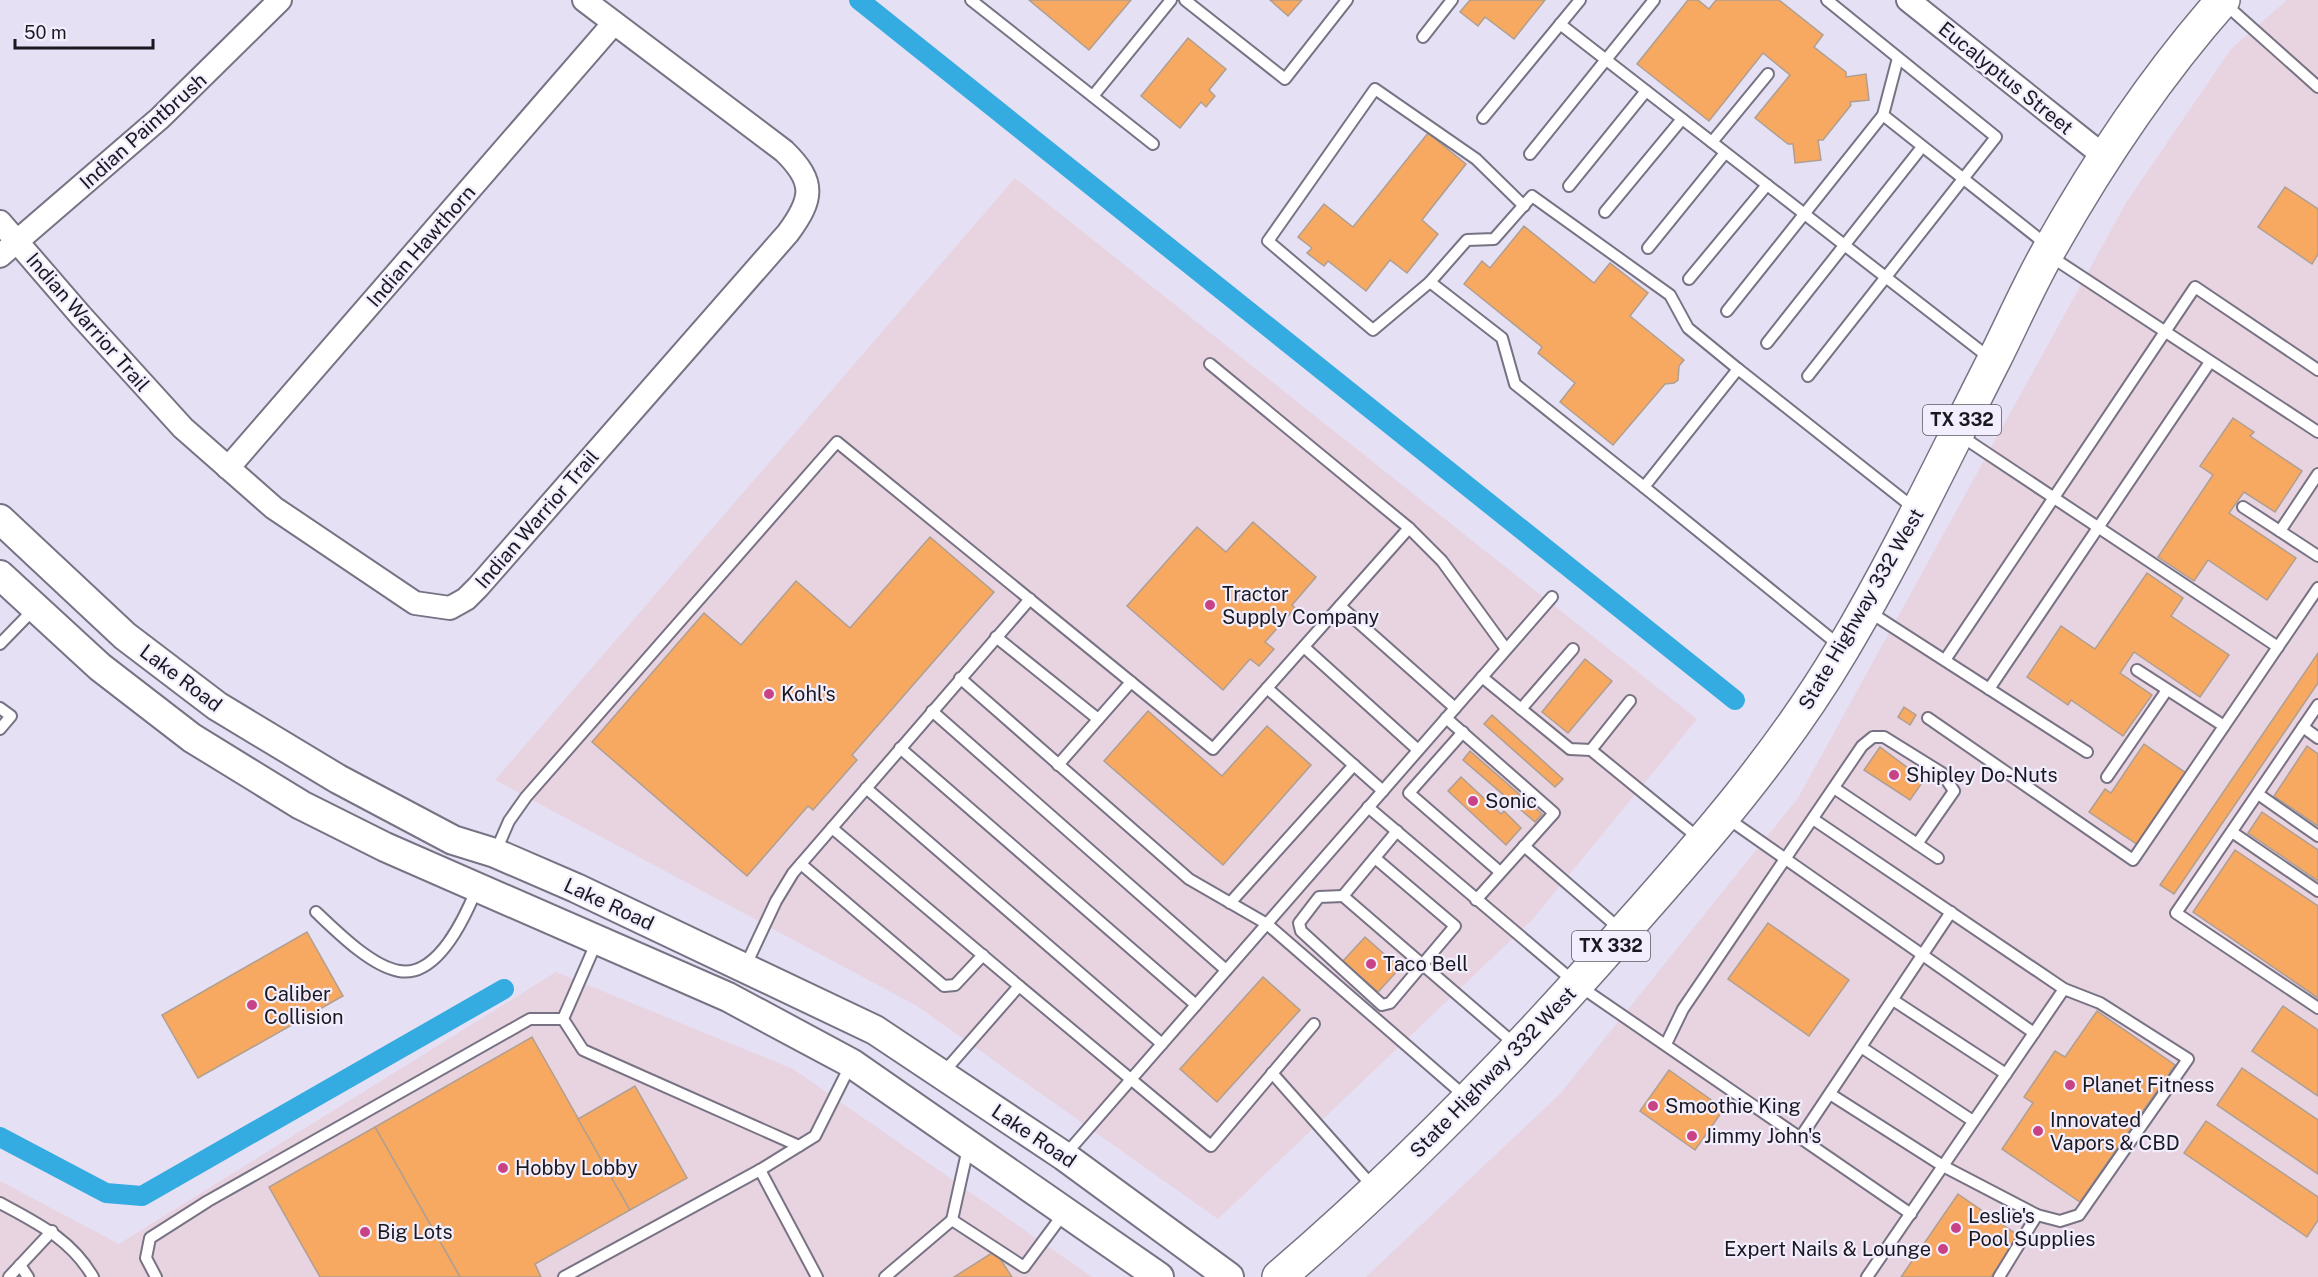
<svg xmlns="http://www.w3.org/2000/svg" width="2318" height="1277" font-family="'Public Sans',sans-serif">
  <rect width="100%" height="100%" fill="#e5e0f3"/>
  <g fill="#e8d3e1">
    <path d="M2287,0H2318V1277H1366L1560,1094L1798,798L2126,203L2231,49Z"/>
    <path d="M1015,178L1697,719L1532,920L1218,1219L917,1006L495,780Z"/>
    <path d="M556,972L793,1069L1092,1277H0V1181L119,1244Z"/>
  </g>
  <g fill="none" stroke-linecap="round" stroke-linejoin="round">
    <g stroke="#35ace1" stroke-width="20">
      <path d="M859,0L1735,700"/>
      <path d="M0,1137L106,1193L142,1196L504,989"/>
    </g>
  </g>
  <g fill="#f7a861" stroke="#af9f92" stroke-width="1.5">
    <path d="M1029,0H1131L1089,50Z"/>
    <path d="M1270,0H1302L1288,16Z"/>
    <path d="M1470,0H1545L1514,39L1485,17L1478,26L1460,12Z"/>
    <path d="M1688,0H1698L1709,9L1716,0H1779L1823,35L1814,47L1846,72V77L1866,74L1869,100L1850,102L1851,105L1823,140H1818L1821,160L1795,163L1793,144H1788L1755,118L1790,75L1763,53L1709,121L1637,64Z"/>
    <path d="M1188,38L1226,69L1209,90L1215,96L1206,107L1201,102L1180,128L1141,96Z"/>
    <path d="M1428,133L1466,164L1422,220L1438,234L1407,273L1390,260L1366,291L1328,261L1324,266L1307,253L1312,248L1298,237L1324,204L1353,227Z"/>
    <path d="M2285,187L2318,209V254L2312,264L2258,227Z"/>
    <path d="M1524,226L1594,283L1610,263L1648,293L1630,316L1684,360L1679,366L1678,380L1674,383L1665,384L1613,445L1560,402L1575,383L1538,353L1542,347L1464,284L1482,261L1490,268Z"/>
    <path d="M2233,418L2254,432L2250,436L2302,471L2275,512L2244,492L2229,513L2296,558L2267,600L2208,560L2194,581L2158,557L2213,475L2200,466Z"/>
    <path d="M1253,522L1316,577L1292,605L1295,608L1265,642L1274,649L1259,666L1250,659L1223,690L1127,606L1197,527L1226,552Z"/>
    <path d="M930,537L994,592L852,755L857,760L813,810L808,806L747,876L592,742L704,613L741,645L796,581L850,628Z"/>
    <path d="M2147,573L2183,598L2171,616L2229,655L2200,697L2134,652L2120,673L2152,695L2123,736L2071,700L2068,705L2027,677L2061,626L2095,649Z"/>
    <path d="M2318,653V683L2174,894L2160,885Z"/>
    <path d="M1585,659L1612,681L1568,733L1542,712Z"/>
    <path d="M1904,707L1916,715L1910,725L1898,717Z"/>
    <path d="M1148,711L1222,776L1267,726L1311,765L1223,865L1104,761Z"/>
    <path d="M1492,715L1563,779L1555,787L1484,724Z"/>
    <path d="M2144,744L2186,773L2138,845L2089,812L2105,789L2111,793Z"/>
    <path d="M2307,746L2318,754V826L2274,796Z"/>
    <path d="M1880,747L1924,780L1910,800L1864,770Z"/>
    <path d="M1470,751L1542,814L1535,822L1463,760Z"/>
    <path d="M1461,777L1501,814L1504,811L1521,828L1506,845L1448,791Z"/>
    <path d="M2262,812L2318,850V881L2248,833Z"/>
    <path d="M2235,850L2318,906V998L2193,912Z"/>
    <path d="M1768,923L1849,980L1809,1036L1728,979Z"/>
    <path d="M307,932L343,996L198,1078L162,1015Z"/>
    <path d="M1365,937L1400,968L1378,992L1343,961Z"/>
    <path d="M1263,977L1300,1010L1217,1102L1180,1069Z"/>
    <path d="M2283,1006L2318,1030V1096L2252,1051Z"/>
    <path d="M2097,1011L2175,1065L2080,1202L2002,1149L2033,1103L2024,1097L2055,1051L2065,1057Z"/>
    <path d="M532,1037L630,1210L535,1264L541,1277H460L375,1127Z"/>
    <path d="M2242,1068L2318,1120V1174L2217,1105Z"/>
    <path d="M1669,1070L1724,1109L1695,1150L1640,1111Z"/>
    <path d="M635,1086L687,1178L630,1210L578,1119Z"/>
    <path d="M2206,1121L2318,1197V1220L2307,1237L2184,1153Z"/>
    <path d="M375,1127L460,1277H320L269,1187Z"/>
    <path d="M1958,1194L2019,1236L1991,1277H1901Z"/>
    <path d="M995,1251L1012,1277H954Z"/>
  </g>
  <g fill="none" stroke-linecap="round" stroke-linejoin="round">
    <defs>
      <g id="service">
        <path d="M971,0L1153,144"/>
        <path d="M1185,0L1285,79L1347,0"/>
        <path d="M2224,3L2318,87"/>
        <path d="M1560,24L1991,359"/>
        <path d="M1423,37L1452,0"/>
        <path d="M1093,96L1171,0"/>
        <path d="M1883,115L2047,245"/>
        <path d="M1483,118L1580,0"/>
        <path d="M1712,142L1768,74"/>
        <path d="M1530,154L1654,0"/>
        <path d="M1569,186L1646,91"/>
        <path d="M1605,212L1682,119"/>
        <path d="M1648,248L1725,153"/>
        <path d="M2050,256L2318,432"/>
        <path d="M1689,279L1767,185"/>
        <path d="M1430,282L1373,330L1268,241L1375,89L1476,159L1524,206"/>
        <path d="M1727,311L1883,115L1898,58"/>
        <path d="M1767,343L1922,147"/>
        <path d="M1210,364L1409,528L1442,561L1506,649"/>
        <path d="M1808,376L1996,137L1827,0"/>
        <path d="M1961,436L2278,647"/>
        <path d="M1644,487L1515,384L1502,338L1430,282L1467,240L1494,239L1532,196L1670,295L1688,328L1738,369"/>
        <path d="M2243,507L2318,556"/>
        <path d="M2280,531L2318,474"/>
        <path d="M1340,606L1455,708"/>
        <path d="M1868,611L2087,752"/>
        <path d="M996,637L1098,719"/>
        <path d="M0,644L34,609"/>
        <path d="M1840,646L1644,487L1738,369L1915,509"/>
        <path d="M1304,647L1418,750"/>
        <path d="M1945,660L2195,287L2318,370"/>
        <path d="M2137,670L2224,726"/>
        <path d="M1482,677L1570,749L1591,750L1701,840"/>
        <path d="M960,678L1189,879L1267,924L1467,1098"/>
        <path d="M1267,688L1383,791"/>
        <path d="M1989,689L2210,362"/>
        <path d="M2318,705L2176,913L2318,1008"/>
        <path d="M0,708L11,716L0,729"/>
        <path d="M1521,709L1573,649"/>
        <path d="M932,711L1226,970"/>
        <path d="M1446,718L1554,813L1476,900"/>
        <path d="M1928,718L2133,860L2318,588"/>
        <path d="M2303,727L2318,738"/>
        <path d="M1463,732L1409,793L1500,872"/>
        <path d="M900,748L1196,1005"/>
        <path d="M1591,750L1630,701"/>
        <path d="M1058,765L1131,682"/>
        <path d="M2107,777L2167,690"/>
        <path d="M866,788L1162,1044"/>
        <path d="M1834,788L1938,858"/>
        <path d="M2258,794L2318,836"/>
        <path d="M1368,807L1578,985L1911,1214"/>
        <path d="M1727,818L2034,1033"/>
        <path d="M1813,819L2064,989L2100,1003L2188,1059L2079,1215L2060,1221L2037,1215L1943,1166L1830,1094"/>
        <path d="M832,828L1019,986"/>
        <path d="M1397,831L1343,896L1517,1046"/>
        <path d="M2232,832L2318,891"/>
        <path d="M1524,846L1621,930"/>
        <path d="M495,853L509,821L526,797L837,442L1213,749L1409,528"/>
        <path d="M801,864L944,986L955,985L983,955"/>
        <path d="M1343,896L1319,897L1299,923L1301,931L1382,1005L1390,1003L1455,926L1375,858"/>
        <path d="M1230,903L1354,765"/>
        <path d="M316,912C337,932 371,966 399,971C438,978 466,915 477,888"/>
        <path d="M597,941L563,1019L583,1050L799,1146"/>
        <path d="M745,967L776,901L793,873L1030,599"/>
        <path d="M1893,1000L2006,1074"/>
        <path d="M1666,1044L1683,1009L1862,746L1873,737H1884L1942,773L1954,791L1917,844"/>
        <path d="M1861,1047L1973,1121"/>
        <path d="M943,1073L1019,986L1211,1146L1314,1024"/>
        <path d="M1272,1073L1374,1188"/>
        <path d="M1800,1138L1951,912"/>
        <path d="M968,1148L952,1220L1024,1267L1064,1213"/>
        <path d="M1065,1155L1552,597"/>
        <path d="M760,1170L817,1277"/>
        <path d="M0,1203C37,1223 71,1239 93,1277"/>
        <path d="M20,1265L28,1277"/>
        <path d="M9,1277L52,1231"/>
        <path d="M156,1277L146,1258L150,1238L208,1201L530,1019H563"/>
        <path d="M564,1277L760,1170L815,1136L851,1064"/>
        <path d="M885,1277L952,1220"/>
        <path d="M1867,1277L2064,989"/>
        <path d="M1999,1277L2037,1215"/>
      </g>
      <g id="minor">
        <path d="M1908,0L2105,157"/>
        <path d="M0,222L82,317L183,428L274,508L415,603L450,608L466,599L478,587L788,233C813,199 816,182 784,151L584,0"/>
        <path d="M0,256L160,118L280,0"/>
        <path d="M228,468L614,23"/>
      </g>
      <g id="tertiary">
        <path d="M0,519L125,636L217,706L338,779L453,840L495,853L576,888L875,1030L1064,1156L1229,1277"/>
        <path d="M0,575L100,667L192,738L301,805L385,847L728,997L851,1063L1159,1277"/>
      </g>
      <path id="primary" d="M1279,1277C1404,1170 1517,1053 1625,930C1704,841 1781,753 1842,650C1898,556 1945,456 1995,358C2013,322 2029,285 2049,250C2099,161 2155,77 2223,0"/>
    </defs>
    <use href="#service" stroke="#787384" stroke-width="14"/>
    <use href="#minor" stroke="#787384" stroke-width="26"/>
    <use href="#tertiary" stroke="#787384" stroke-width="32"/>
    <use href="#primary" stroke="#787384" stroke-width="36"/>
    <use href="#service" stroke="#fff" stroke-width="10"/>
    <use href="#minor" stroke="#fff" stroke-width="22"/>
    <use href="#tertiary" stroke="#fff" stroke-width="28"/>
    <use href="#primary" stroke="#fff" stroke-width="33"/>
  </g>
  <g fill="#c84385" stroke="#f2eefe" stroke-width="2">
    <circle cx="1210" cy="605" r="6"/>
    <circle cx="769" cy="694" r="6"/>
    <circle cx="1894" cy="775" r="6"/>
    <circle cx="1473" cy="801" r="6"/>
    <circle cx="1371" cy="964" r="6"/>
    <circle cx="252" cy="1005" r="6"/>
    <circle cx="2070" cy="1085" r="6"/>
    <circle cx="1653" cy="1106" r="6"/>
    <circle cx="2038" cy="1131" r="6"/>
    <circle cx="1692" cy="1136" r="6"/>
    <circle cx="503" cy="1168" r="6"/>
    <circle cx="1956" cy="1228" r="6"/>
    <circle cx="365" cy="1232" r="6"/>
    <circle cx="1943" cy="1249" r="6"/>
  </g>
  <g text-anchor="middle" stroke-width="4.5" stroke-linejoin="round" paint-order="stroke">
    <g fill="#f2eefe" stroke="#5c5963" stroke-width="1.5">
      <rect x="1923" y="405" width="78" height="30" rx="4.5"/>
      <rect x="1572" y="931" width="78" height="30" rx="4.5"/>
    </g>
    <g font-size="18" font-weight="bold" fill="#1b1920">
      <text x="1962" y="426">TX 332</text>
      <text x="1611" y="952">TX 332</text>
    </g>
    <g font-size="20" fill="#1b1920" stroke="#f2eefe">
      <text transform="translate(2006 78) rotate(39)" y="7">Eucalyptus Street</text>
      <text transform="translate(143 131) rotate(-42)" y="7">Indian Paintbrush</text>
      <text transform="translate(421 246) rotate(-49)" y="7">Indian Hawthorn</text>
      <text transform="translate(88 322) rotate(49)" y="7">Indian Warrior Trail</text>
      <text transform="translate(537 519) rotate(-49)" y="7">Indian Warrior Trail</text>
      <text transform="translate(1861 609) rotate(-60)" y="7">State Highway 332 West</text>
      <text transform="translate(181 678) rotate(37)" y="7">Lake Road</text>
      <text transform="translate(609 904) rotate(25)" y="7">Lake Road</text>
      <text transform="translate(1493 1072) rotate(-46)" y="7">State Highway 332 West</text>
      <text transform="translate(1034 1136) rotate(34)" y="7">Lake Road</text>
    </g>
    <g font-size="20" fill="#1b1920" stroke="#f2eefe" text-anchor="start">
      <text x="1222" y="601">Tractor<tspan x="1222" dy="23">Supply Company</tspan></text>
      <text x="781" y="701">Kohl's</text>
      <text x="1906" y="782">Shipley Do-Nuts</text>
      <text x="1485" y="808">Sonic</text>
      <text x="1383" y="971">Taco Bell</text>
      <text x="264" y="1001">Caliber<tspan x="264" dy="23">Collision</tspan></text>
      <text x="2082" y="1092">Planet Fitness</text>
      <text x="1665" y="1113">Smoothie King</text>
      <text x="2050" y="1127">Innovated<tspan x="2050" dy="23">Vapors &amp; CBD</tspan></text>
      <text x="1704" y="1143">Jimmy John's</text>
      <text x="515" y="1175">Hobby Lobby</text>
      <text x="1968" y="1223">Leslie's<tspan x="1968" dy="23">Pool Supplies</tspan></text>
      <text x="377" y="1239">Big Lots</text>
      <text x="1931" y="1256" text-anchor="end">Expert Nails &amp; Lounge</text>
    </g>
  </g>
  <path d="M15 39v9h138v-9" fill="none" stroke="#1b1920" stroke-width="3"/>
  <text x="24" y="39" font-size="18" fill="#1b1920" stroke="#f2eefe" stroke-width="4.5" paint-order="stroke">50 m</text>
</svg>
